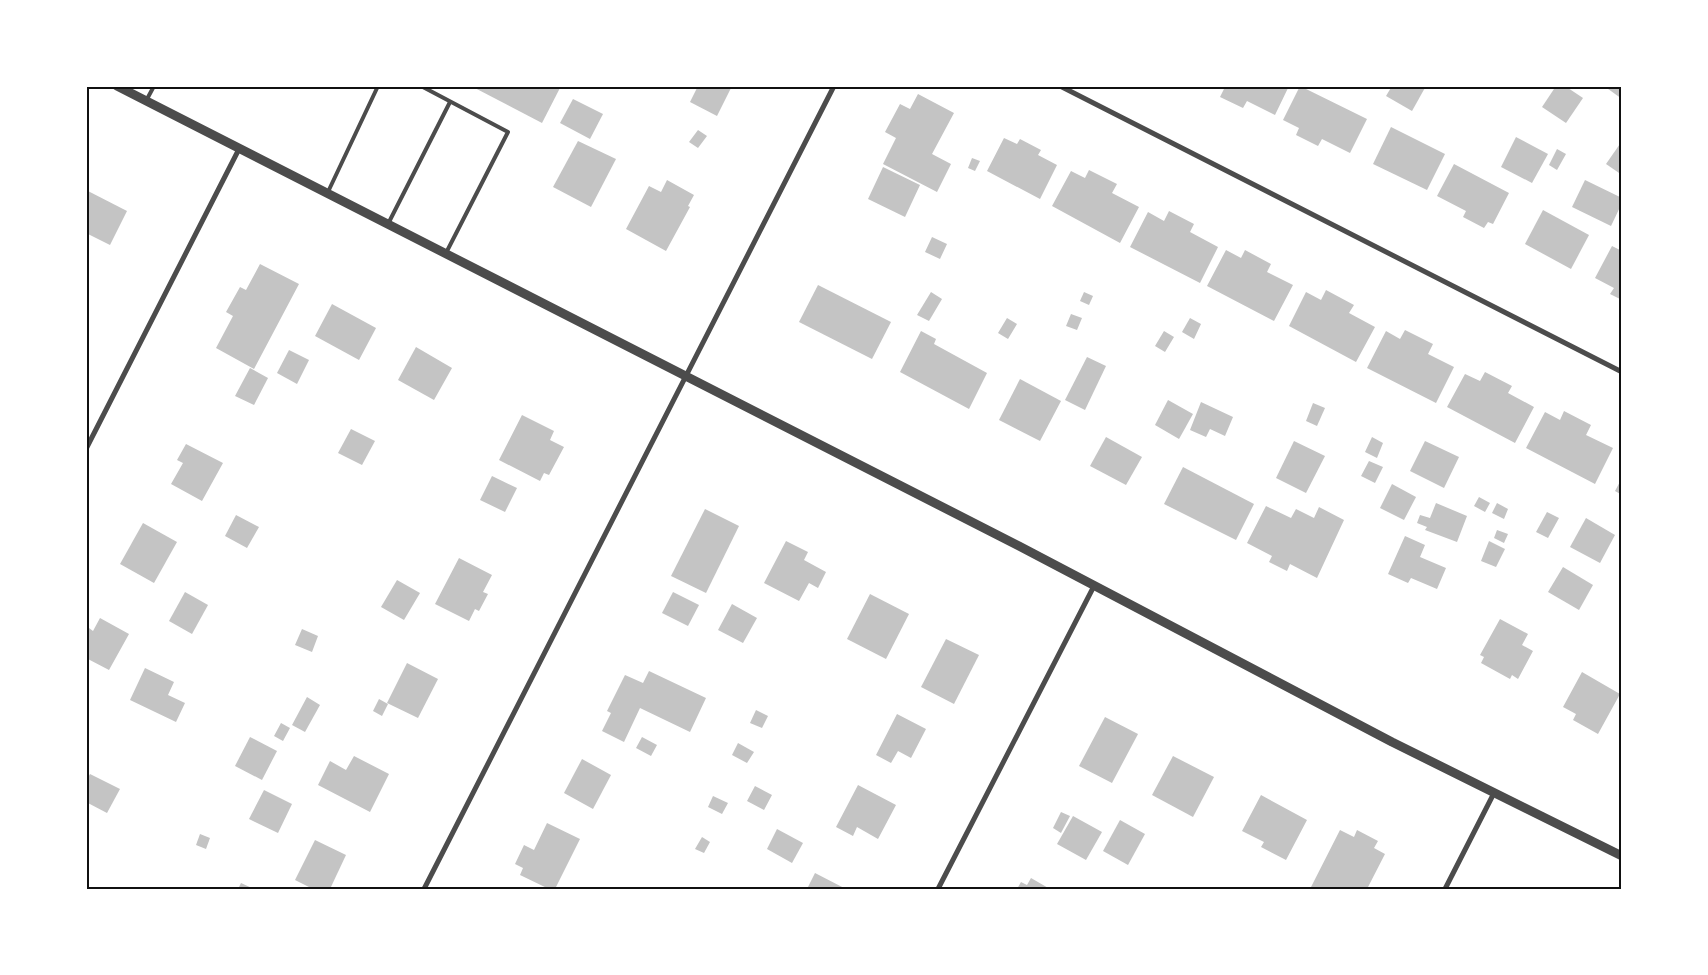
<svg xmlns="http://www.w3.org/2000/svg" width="1708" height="975" font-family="Ubuntu,sans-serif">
  <rect width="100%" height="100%" fill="#fff"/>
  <g fill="#c4c4c4">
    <path d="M471,86H561L542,123Z"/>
    <path d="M698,86H732L717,116L690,102Z"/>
    <path d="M1218,86H1289L1275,115L1247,101L1243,108L1220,97L1224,89Z"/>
    <path d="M1300,86L1367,119L1350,153L1322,139L1318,146L1296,135L1299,128L1283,120Z"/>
    <path d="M1392,86H1426L1412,111L1386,96Z"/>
    <path d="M1556,86H1565L1583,98L1566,123L1542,107Z"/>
    <path d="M1604,86H1622V99Z"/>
    <path d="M918,94L954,113L932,154L951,164L937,192L883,164L896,138L885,132L900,104L910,109Z"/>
    <path d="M573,99L603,114L590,139L560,123Z"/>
    <path d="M1391,127L1445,154L1427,190L1373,164Z"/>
    <path d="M698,130L707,136L698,148L689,142Z"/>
    <path d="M1516,137L1548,154L1532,183L1501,167Z"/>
    <path d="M1004,138L1017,144L1020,139L1041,150L1038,155L1057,165L1040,199L987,171Z"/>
    <path d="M578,141L616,159L591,207L553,187Z"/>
    <path d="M1622,141V175L1606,164Z"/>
    <path d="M1557,149L1566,154L1557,170L1549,165Z"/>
    <path d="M972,158L980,161L975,171L968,168Z"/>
    <path d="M1454,164L1509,193L1493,224L1488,222L1484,228L1463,217L1466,211L1437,196Z"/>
    <path d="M883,167L920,185L905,217L868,199Z"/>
    <path d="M1089,170L1117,184L1112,193L1139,207L1120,243L1052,206L1071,171L1085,178Z"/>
    <path d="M667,180L694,195L688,206L690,207L666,251L626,229L649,186L661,192Z"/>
    <path d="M1585,180L1622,198V203L1611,226L1572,207Z"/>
    <path d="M86,190L127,211L110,245L86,233Z"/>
    <path d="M1543,210L1589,235L1571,269L1525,244Z"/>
    <path d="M1169,211L1194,224L1190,232L1218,247L1200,283L1130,247L1148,212L1164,221Z"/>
    <path d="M932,237L947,244L940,259L925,252Z"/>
    <path d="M1612,246L1622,251V300L1610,294L1614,288L1595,278Z"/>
    <path d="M1226,250L1241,258L1245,250L1271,264L1267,272L1293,285L1274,321L1207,286Z"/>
    <path d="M260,264L299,284L254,369L216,348L233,316L226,312L240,287L246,290Z"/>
    <path d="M818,285L891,322L872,359L799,322Z"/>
    <path d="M1326,290L1354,305L1349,313L1375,327L1356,362L1289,326L1306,292L1321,300Z"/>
    <path d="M931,292L942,299L929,321L917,315Z"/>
    <path d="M1084,292L1093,296L1089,305L1080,301Z"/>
    <path d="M332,304L376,328L359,360L315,336Z"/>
    <path d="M1071,314L1082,318L1077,330L1066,326Z"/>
    <path d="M1007,318L1017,324L1008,339L998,333Z"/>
    <path d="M1190,318L1201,324L1194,339L1182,332Z"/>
    <path d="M1405,330L1433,344L1428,354L1454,367L1436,403L1367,368L1386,331L1400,339Z"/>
    <path d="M921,331L936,339L934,344L987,373L969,409L900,372Z"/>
    <path d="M1164,331L1174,337L1165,352L1155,346Z"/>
    <path d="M416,347L452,368L434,400L398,380Z"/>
    <path d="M289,350L309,360L297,384L277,373Z"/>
    <path d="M1087,357L1106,366L1085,410L1065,400Z"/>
    <path d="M250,368L268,378L254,405L235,396Z"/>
    <path d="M1485,372L1512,386L1508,393L1534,407L1515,443L1447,407L1465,374L1480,381Z"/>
    <path d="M1020,379L1061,401L1040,441L999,420Z"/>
    <path d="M1168,400L1193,414L1179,439L1155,425Z"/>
    <path d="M1201,402L1233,417L1225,436L1210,429L1206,437L1190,430Z"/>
    <path d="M1313,403L1325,408L1317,426L1306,421Z"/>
    <path d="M1564,411L1591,425L1586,435L1613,448L1595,484L1526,448L1545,412L1560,420Z"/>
    <path d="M522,415L554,431L550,440L564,447L549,475L544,473L540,481L499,460Z"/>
    <path d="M351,429L375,441L362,465L338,453Z"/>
    <path d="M1106,437L1142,457L1126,485L1090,466Z"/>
    <path d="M1372,437L1383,443L1377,458L1365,452Z"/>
    <path d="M1294,441L1325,456L1306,493L1276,478Z"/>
    <path d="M1425,441L1459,457L1444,488L1410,471Z"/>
    <path d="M186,444L223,463L202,501L171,484L183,463L177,460Z"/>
    <path d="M1369,461L1383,467L1375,483L1361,476Z"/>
    <path d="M1183,467L1254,504L1236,540L1164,504Z"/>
    <path d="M492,476L517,488L505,512L480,500Z"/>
    <path d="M1622,478V495L1615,491Z"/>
    <path d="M1392,484L1416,497L1404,520L1380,508Z"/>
    <path d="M1479,497L1490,503L1485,512L1474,506Z"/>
    <path d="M1436,503L1467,516L1457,542L1425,530L1427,527L1417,523L1420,515L1430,518Z"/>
    <path d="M1497,503L1508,509L1504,519L1492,513Z"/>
    <path d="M1266,506L1291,518L1296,509L1314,518L1319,507L1344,520L1317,578L1290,564L1287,571L1269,562L1272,556L1247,543Z"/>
    <path d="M705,509L739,526L706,593L671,576Z"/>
    <path d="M1547,512L1559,518L1548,538L1536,532Z"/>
    <path d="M236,515L259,527L247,548L225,536Z"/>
    <path d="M1586,518L1615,535L1600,563L1570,547Z"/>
    <path d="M143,523L177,542L154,583L120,564Z"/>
    <path d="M1497,530L1508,534L1504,543L1494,538Z"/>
    <path d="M1405,536L1425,545L1420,557L1446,568L1437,589L1411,578L1408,583L1388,574Z"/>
    <path d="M786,541L808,552L804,560L826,572L818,588L809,583L799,601L764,583Z"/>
    <path d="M1489,541L1505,549L1496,567L1481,561Z"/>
    <path d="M459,558L492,575L483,592L488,594L479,611L475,609L469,621L435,604Z"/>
    <path d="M1563,567L1593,585L1579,610L1548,592Z"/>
    <path d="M397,580L420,593L404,620L381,607Z"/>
    <path d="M185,592L208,605L192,634L169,621Z"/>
    <path d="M673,592L699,605L688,626L662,613Z"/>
    <path d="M870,594L909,614L886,659L847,639Z"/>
    <path d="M732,604L757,618L743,643L718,630Z"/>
    <path d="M100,618L129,634L109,670L86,658V634L89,628L93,631Z"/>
    <path d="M1500,619L1528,634L1522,645L1533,651L1518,679L1512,675L1510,679L1481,663L1484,657L1480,655Z"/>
    <path d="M302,629L318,636L312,652L295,645Z"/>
    <path d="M946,639L979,655L954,704L921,687Z"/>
    <path d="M407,663L438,679L418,718L387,703Z"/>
    <path d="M145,668L174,682L168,695L185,703L176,722L130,700Z"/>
    <path d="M649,671L706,698L690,732L640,708L624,742L602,731L611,713L607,711L625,675L643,683Z"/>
    <path d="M1582,672L1620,694L1598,734L1573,720L1576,714L1563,707Z"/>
    <path d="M307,697L320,705L305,732L292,725Z"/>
    <path d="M379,699L388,704L382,716L373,711Z"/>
    <path d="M756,710L768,716L762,728L750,723Z"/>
    <path d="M897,714L926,729L911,758L898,751L891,763L876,755Z"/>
    <path d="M1105,717L1138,734L1112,783L1079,766Z"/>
    <path d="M281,723L290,728L283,741L274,736Z"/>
    <path d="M250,737L277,751L262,780L235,766Z"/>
    <path d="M642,737L657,745L651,756L636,748Z"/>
    <path d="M738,743L754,752L747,763L732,755Z"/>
    <path d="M354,756L389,774L370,812L318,785L330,761L346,770Z"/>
    <path d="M1173,756L1214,777L1193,817L1152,795Z"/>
    <path d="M582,759L611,775L593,809L564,793Z"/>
    <path d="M90,774L120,789L107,813L86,802V781Z"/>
    <path d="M858,785L896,805L878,839L857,827L853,836L836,827Z"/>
    <path d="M755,786L772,795L764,810L747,801Z"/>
    <path d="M264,790L292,804L278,833L249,819Z"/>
    <path d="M1261,795L1307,820L1286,860L1261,847L1264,842L1242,831Z"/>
    <path d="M713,796L728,803L722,814L708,807Z"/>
    <path d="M1061,812L1070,816L1061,833L1053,828Z"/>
    <path d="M1073,816L1102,832L1086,860L1057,844Z"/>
    <path d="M1120,820L1145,834L1128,865L1103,851Z"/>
    <path d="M547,823L580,839L555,889H549L520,875L523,868L515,864L524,845L534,850Z"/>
    <path d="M777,829L803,843L792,863L767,849Z"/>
    <path d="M1340,830L1354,837L1357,830L1378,841L1374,848L1385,854L1367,889H1310Z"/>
    <path d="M200,834L210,838L206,849L196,845Z"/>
    <path d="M702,837L710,842L704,853L695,849Z"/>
    <path d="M315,840L346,855L330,889H313L295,880Z"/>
    <path d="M815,873L846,889H807Z"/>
    <path d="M1031,878L1050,889H1017L1021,882L1027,885Z"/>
    <path d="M241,883L254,889H238Z"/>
  </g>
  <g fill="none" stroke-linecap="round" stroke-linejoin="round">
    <g stroke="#4c4c4c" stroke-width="4">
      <path d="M421,86L508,132L446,253"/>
      <path d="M146,101L154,86"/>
      <path d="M327,194L378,86"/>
      <path d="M388,224L450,102"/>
    </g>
    <g stroke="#4c4c4c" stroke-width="5">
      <path d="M1060,86L1622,372"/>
      <path d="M86,449L239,149"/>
      <path d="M424,889L834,86"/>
      <path d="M938,889L1094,586"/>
      <path d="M1445,889L1494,793"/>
    </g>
    <path stroke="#4c4c4c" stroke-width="9" d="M117,86L1019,546L1392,742L1622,856"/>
  </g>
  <rect width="1708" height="975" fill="none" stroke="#ffffff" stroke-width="175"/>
  <rect x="88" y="88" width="1532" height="800" fill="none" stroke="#111" stroke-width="2"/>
</svg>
